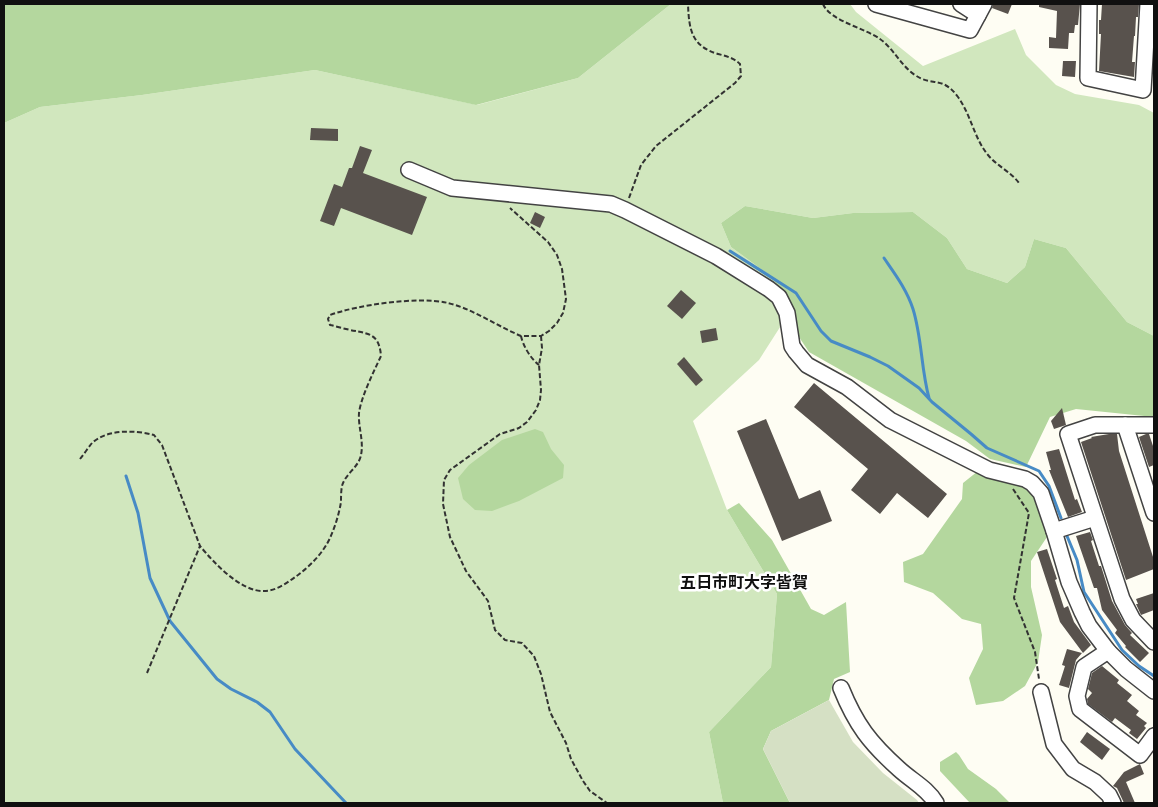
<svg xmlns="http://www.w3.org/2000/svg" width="1158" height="807" font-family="'Crimson Pro','Noto Sans JP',serif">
  <rect width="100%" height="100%" fill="#fefdf3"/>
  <path fill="#d1e7be" d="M671,4H850L856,12L923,66L1015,29L1026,55L1056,85L1075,94L1139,105L1154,113V336L1127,322L1066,248L1034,239L1025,267L1007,283L967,269L947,238L913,212L853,213L813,218L745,206L721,223L731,247L772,277L791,310L759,360L693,421L727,510L777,594L771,667L709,732L723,803H4V123L40,107L142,95L315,70L477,105L578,78Z"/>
  <g fill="#b4d79e">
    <path d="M4,4H671L578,78L476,105L315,70L142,95L40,107L4,123Z"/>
    <path d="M745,206L813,218L853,213L913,212L947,238L967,269L1007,283L1025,267L1034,239L1066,248L1127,322L1154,336V417L1076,409L1050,417L1026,467L990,459L966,441L809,352L799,337L791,310L772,277L731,247L721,223Z"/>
    <path d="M535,429L543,432L551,449L564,465L563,478L519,501L492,511L475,510L463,499L458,478L469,465L502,440Z"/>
    <path d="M978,471L1022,483L1034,496L1047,537L1031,561V587L1042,635L1038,662L1025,686L1003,701L976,705L969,678L983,649L981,624L962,619L933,593L904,582L903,562L923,554L962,499L963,483Z"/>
    <path d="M739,503L772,540L811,609L824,615L846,602L850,672L834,679L829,700L771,731L763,749L790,803H723L709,732L771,667L777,594L727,510Z"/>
    <path d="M956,752L959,755L968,769L996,789L1010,803H970L940,771V762Z"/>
  </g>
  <path fill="#d5e0c4" d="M829,700L853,742L883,773L917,800L919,803H790L763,749L771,731Z"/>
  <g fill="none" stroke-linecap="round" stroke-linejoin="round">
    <g stroke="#478bc5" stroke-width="3">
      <path d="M730,251L796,293L821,331L831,341L870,357L888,366L919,388L932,402L971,434L987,448L1039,471L1049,486L1061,518"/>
      <path d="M884,258C895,274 907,290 913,309C922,338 921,369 929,398"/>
      <path d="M126,476L138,513L150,578L170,621L217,679L231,689L257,702L270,712L295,749L346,803"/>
      <path d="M1067,536L1077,560L1084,592L1122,650L1139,666L1154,676"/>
    </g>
  </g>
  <g fill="#58524d">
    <path d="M993,4H1012L1008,14L992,8Z"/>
    <path d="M1039,4H1080L1078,25H1075L1074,33H1069L1068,49L1049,48V37L1056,38L1057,11L1039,7Z"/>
    <path d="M1102,4H1139L1138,17H1136L1135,36H1134L1132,62H1135L1134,77L1099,71L1101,34H1099V20H1101Z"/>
    <path d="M1063,61H1076L1075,77L1062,76Z"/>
    <path d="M311,128L338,129V141L310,140Z"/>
    <path d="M360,146L372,150L363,173L427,197L412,235L341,208L334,226L320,221L334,184L342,187L349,168H352Z"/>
    <path d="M535,212L545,217L540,228L530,223Z"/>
    <path d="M681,290L696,303L682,319L667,306Z"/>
    <path d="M716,328L718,340L702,343L700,331Z"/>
    <path d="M684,357L703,380L696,386L677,364Z"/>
    <path d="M814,383L947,494L928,518L897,493L880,514L851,490L868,469L794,407Z"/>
    <path d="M1062,408L1066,425L1054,429L1051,421Z"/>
    <path d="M766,419L799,499L820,490L832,521L782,541L737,431Z"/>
    <path d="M1109,434H1117L1119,451L1154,560V569L1126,580L1081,442L1092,438L1091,437Z"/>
    <path d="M1146,434H1149L1154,449V465L1149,467L1139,437Z"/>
    <path d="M1059,449L1075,500L1077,499L1082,512L1068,517L1049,470H1051L1046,452Z"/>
    <path d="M1090,532L1093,540L1091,541L1099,566H1101L1112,601L1125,625L1132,633L1130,635L1149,653L1140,662L1125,647L1126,646L1115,633L1117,630L1102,610L1097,588H1094L1076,536Z"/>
    <path d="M1047,549L1057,579L1055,580L1064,608L1068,606L1074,622L1091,645L1083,653L1060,622L1037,552Z"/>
    <path d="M1154,593V610L1141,615L1136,604H1138L1136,599Z"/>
    <path d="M1067,649L1082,653L1076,660L1069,688L1059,685L1065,666L1062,665Z"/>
    <path d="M1102,666L1119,680L1117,683L1132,695L1127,701L1139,711L1136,715L1147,723L1144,726L1146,728L1137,739L1129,733L1131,730L1115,718L1112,722L1088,704L1087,699L1092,693L1088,689L1092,673Z"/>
    <path d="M1087,732L1110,749L1102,760L1080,742Z"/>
    <path d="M1140,764L1144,774L1126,782L1135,803H1124L1117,788L1113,786L1124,772Z"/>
  </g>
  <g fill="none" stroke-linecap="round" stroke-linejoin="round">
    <defs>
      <g id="minor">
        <path d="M876,4L970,30L984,4"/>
        <path d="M961,4L978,15"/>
        <path d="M1089,4L1088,78L1143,90L1148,4"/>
        <path d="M409,170L452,188L611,204L625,210L716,256L769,289L779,297L787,313L792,346L796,352L807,365L847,387L890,420L989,470L1025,479L1032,483L1041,493L1054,531L1069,582L1082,612L1089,626L1108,651L1126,669L1154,691"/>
        <path d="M1125,425L1154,513"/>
        <path d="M1154,425H1095L1068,434L1122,599L1133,620L1154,642"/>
        <path d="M1054,531L1095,518"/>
        <path d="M1108,651L1084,667L1077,696L1080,709L1140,755L1154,736"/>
        <path d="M841,688C856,725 870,743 899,769C912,781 927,788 936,803"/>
        <path d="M1041,692L1054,744L1073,769L1095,782L1109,795L1113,803"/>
      </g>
    </defs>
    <use href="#minor" stroke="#434343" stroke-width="18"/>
    <g stroke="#323232" stroke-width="2" stroke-dasharray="5 2.5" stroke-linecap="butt">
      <path d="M823,4C830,21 865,28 880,39C894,49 901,66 915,75C932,87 942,75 958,97C971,115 974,138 988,155C997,166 1011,172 1019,183"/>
      <path d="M629,198L641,165L656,146L735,83L741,76L740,64C734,58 726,56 718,54C691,46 689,29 688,4"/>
      <path d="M521,336C523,346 531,359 539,365"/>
      <path d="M541,336L542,348L539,365L541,390L540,400L536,410L527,422L519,428L500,434L450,470L444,480L443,504L450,537L466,571L488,601L495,630L505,640L522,643L534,656L541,674L550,712L566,743L571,759L583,781L590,791L607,803"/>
      <path d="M80,459C84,454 88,448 92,443C107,429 135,430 154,435L162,445L200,546C214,563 241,592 264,591C277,591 288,582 298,575C311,565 323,553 330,538C335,527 339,514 341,502C341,497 341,491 342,486C345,474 359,467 361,455C364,441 358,427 359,413C361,397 374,371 381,356C379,331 366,334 346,329C341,328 335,326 330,325L328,319L330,315C357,305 419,296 448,303C473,309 497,326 521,336H541L549,331L557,323L563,313L566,299L562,269L557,255L548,242L510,208"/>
      <path d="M1013,489L1029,513L1014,598L1035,652L1039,679"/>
      <path d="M147,673L200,546"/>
    </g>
    <use href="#minor" stroke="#fff" stroke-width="15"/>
  </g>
  <g text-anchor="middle" stroke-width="5" stroke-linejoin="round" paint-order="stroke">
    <g font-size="16" font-weight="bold" fill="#101010" stroke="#fff">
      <text x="744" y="588">五日市町大字皆賀</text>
    </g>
  </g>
  <rect width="1158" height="807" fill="none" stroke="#101010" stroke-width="10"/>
</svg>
